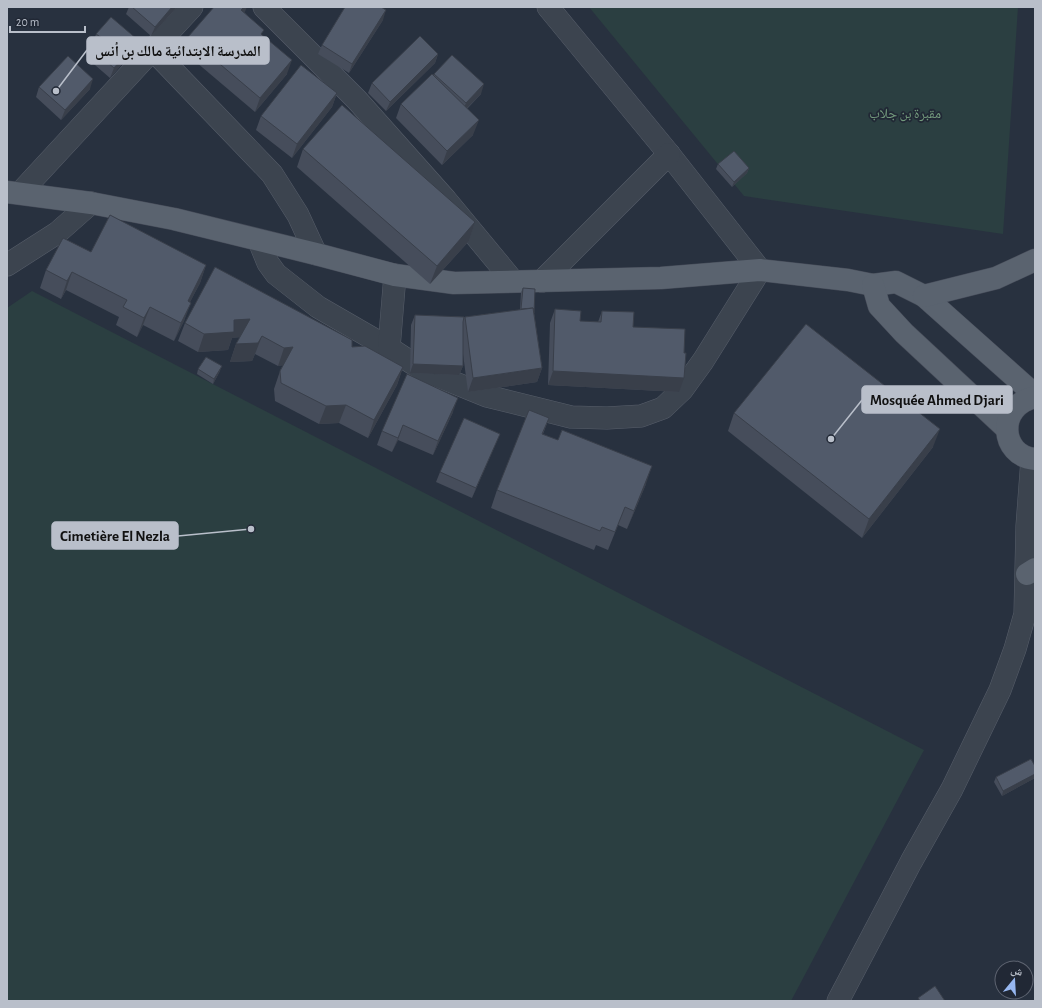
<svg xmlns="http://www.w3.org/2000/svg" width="1042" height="1008" font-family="'Alegreya Sans','Noto Naskh Arabic',sans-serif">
  <rect width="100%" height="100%" fill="#28313f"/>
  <g fill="#2b3f41">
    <path d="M589,7H1018L1003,234L744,196Z"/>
    <path d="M32,291L924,750L791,1001H7V308Z"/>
  </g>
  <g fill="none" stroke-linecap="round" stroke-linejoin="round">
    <defs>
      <g id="minor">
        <path d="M264,7L357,100L446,200L513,281"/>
        <path d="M152,49L272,174L298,215L316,254"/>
        <path d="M20,193L192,7"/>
        <path d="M259,241L268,263L276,274L318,307L389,348"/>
        <path d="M7,265L57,233L91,203"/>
        <path d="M395,275L389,348L423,370L487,396L571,417L607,418L641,416L663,408L682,390L703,361L760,270L669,154L548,7"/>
        <path d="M542,281L669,154"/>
        <path d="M838,1001L911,862L952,789L1000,690L1015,649L1025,614L1027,526L1032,459"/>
      </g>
      <g id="major">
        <path d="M7,192L91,203L174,219L316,254L395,275L454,283L661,278L760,270L848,280L873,285L896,282L924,296L1035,395"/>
        <path d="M873,285L879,306L904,333L1007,429"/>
        <path d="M924,296L996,278L1035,260"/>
        <path d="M1035,397C996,406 1000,456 1035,459"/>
        <path d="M1027,574L1035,569"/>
      </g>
    </defs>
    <use href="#minor" stroke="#575e6a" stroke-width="23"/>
    <use href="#major" stroke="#464c59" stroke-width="23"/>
    <use href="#minor" stroke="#3c444f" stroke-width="22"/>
    <use href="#major" stroke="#5a636f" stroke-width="22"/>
  </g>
  <g fill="#464d5b">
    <path d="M129,7H177L151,36L126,14Z"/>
    <path d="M245,13L262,35L287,74L255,112L183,51L188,37Z"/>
    <path d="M383,20L349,73L318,54L322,45Z"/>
    <path d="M96,34L138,40L134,50L110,78L88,59L92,49L95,45L93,43Z"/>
    <path d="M438,54L435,63L386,111L368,93L372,83Z"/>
    <path d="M434,74L481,94L467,109L473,135L442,165L396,118L401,104L433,75Z"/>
    <path d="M39,87L90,89L61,120L36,97Z"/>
    <path d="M337,93L332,107L292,158L256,130L261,116Z"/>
    <path d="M303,149L475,222L469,241L430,284L297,167Z"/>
    <path d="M718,164L749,168L747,173L732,187L716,169Z"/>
    <path d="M91,252L206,265L200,283L190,302L184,321L174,341L143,325L137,337L116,325L119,317L66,290L61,299L40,288L46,270Z"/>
    <path d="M523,288L534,313L542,368L537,382L468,392L463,354V366L459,375L410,373L411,325L415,315L465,317L520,310L521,292Z"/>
    <path d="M555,309L580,321L598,322L602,311L633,327L679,392L548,385L550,323Z"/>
    <path d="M185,323L352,347L403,367L397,385L368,438L339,423L319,424L275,401L274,389L280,371L283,365L278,366L255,354L252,361L230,362L236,344L240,337L232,338L228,350L198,352L178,341Z"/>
    <path d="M198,369L220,371L213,384L197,374Z"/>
    <path d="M453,412L433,455L398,440L392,452L377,445L382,431Z"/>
    <path d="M734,413L933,447L862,538L728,431Z"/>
    <path d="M549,418L543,434L646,484L627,529L618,525L608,550L596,545L594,550L491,508L497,490Z"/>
    <path d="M500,434L496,443L472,498L436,482L440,472Z"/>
    <path d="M1035,766V778L1002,796L994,782L996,777Z"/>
  </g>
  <g fill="#393f4a">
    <path d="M172,7H177L151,36L155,27Z"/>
    <path d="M244,7H247L244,14L241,10Z"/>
    <path d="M386,10L383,20L349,73L352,64Z"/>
    <path d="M138,40L134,50L110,78L114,68Z"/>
    <path d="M438,54L435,63L386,111L390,102Z"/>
    <path d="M292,60L287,74L255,112L260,98Z"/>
    <path d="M93,79L90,89L61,120L65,110Z"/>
    <path d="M484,84L481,94L462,113L466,103Z"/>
    <path d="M337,93L332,107L292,158L297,144Z"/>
    <path d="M479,120L473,135L442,165L447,151Z"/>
    <path d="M749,168L747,173L732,187L734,182Z"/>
    <path d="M475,222L469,241L430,284L437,266Z"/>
    <path d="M206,265L200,283L181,319L188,301Z"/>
    <path d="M72,272L66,290L61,299L67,281Z"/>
    <path d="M191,303L184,321L174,341L181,323Z"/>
    <path d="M150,307L143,325L137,337L144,318Z"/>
    <path d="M250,319L243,337L232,338L228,350L198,352L204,334L234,320Z"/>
    <path d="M262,336L255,354L252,361L230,362L236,344Z"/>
    <path d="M293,347L286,365L278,366L284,348Z"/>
    <path d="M413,364L463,366L459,375L410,373Z"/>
    <path d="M222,366L220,371L213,384L214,379Z"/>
    <path d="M403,367L397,385L368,438L374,420Z"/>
    <path d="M542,368L537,382L468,392L473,378Z"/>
    <path d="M553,371L684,378L679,392L548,385Z"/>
    <path d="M458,398L453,412L433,455L438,441Z"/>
    <path d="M346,405L339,423L319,424L326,406Z"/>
    <path d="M403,425L398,440L392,452L398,438Z"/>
    <path d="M940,429L933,447L862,538L869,519Z"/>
    <path d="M500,434L496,443L472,498L476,488Z"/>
    <path d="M652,466L646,484L627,529L634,511Z"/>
    <path d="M1035,774V778L1002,796L1003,791Z"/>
  </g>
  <g fill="#515a6a" stroke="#393f4a">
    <path d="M132,7H172L155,27Z"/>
    <path d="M214,7H244L241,10L264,30L261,34L292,60L260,98L188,37Z"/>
    <path d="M345,7H381L386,10L352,64L322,45Z"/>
    <path d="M111,17L138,40L114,68L92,49L102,38L96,34Z"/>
    <path d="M420,36L438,54L390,102L372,83Z"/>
    <path d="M452,55L484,84L466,103L434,74Z"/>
    <path d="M68,56L93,79L65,110L39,87Z"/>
    <path d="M301,65L337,93L297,144L261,116Z"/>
    <path d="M432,74L479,120L447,151L401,104Z"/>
    <path d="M342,105L475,222L437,266L303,149Z"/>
    <path d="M734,151L749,168L734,182L718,164Z"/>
    <path d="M110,215L206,265L188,301L191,303L181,323L150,307L144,318L123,307L127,300L72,272L67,281L46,270L63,238L91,252Z"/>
    <path d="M215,267L352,340V347L365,346L403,367L374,420L346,405L326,406L281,383L280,371L293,347L284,348L262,336L258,343L236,344L250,319L234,320V332L204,334L185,323Z"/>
    <path d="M523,288L535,289L534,313L533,308L521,309Z"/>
    <path d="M533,308L542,368L473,378L465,317Z"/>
    <path d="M555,309L581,311L580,321L601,322L602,311L634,312L633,327L685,329L684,353H686L684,378L553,371Z"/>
    <path d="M415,315L464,317L463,322V366L413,364Z"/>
    <path d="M806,324L940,429L869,519L734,413Z"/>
    <path d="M206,357L222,366L214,379L198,369Z"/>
    <path d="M407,374L458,398L438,441L403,425L398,438L382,431Z"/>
    <path d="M529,410L549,418L542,434L558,440L562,430L652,466L634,511L625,507L615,532L602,527L600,531L497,490Z"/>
    <path d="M464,418L500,434L476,488L440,472Z"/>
    <path d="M1031,759L1035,766V774L1003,791L996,777Z"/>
    <path d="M935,986L945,1001H920L918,998Z"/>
  </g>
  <g text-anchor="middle" stroke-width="3.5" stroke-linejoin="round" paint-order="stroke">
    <g font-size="14" fill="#72997c" stroke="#212835">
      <text x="905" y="118">مقبرة بن جلاب</text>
    </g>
  </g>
  <path fill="none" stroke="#b9bfca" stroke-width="1.5" d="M56 91L87 50M831 439L862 400M251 529L178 536"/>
  <g fill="#b9bfca" stroke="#212835" stroke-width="1.5">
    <circle cx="56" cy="91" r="4"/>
    <circle cx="831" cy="439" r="4"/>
    <circle cx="251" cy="529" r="4"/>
  </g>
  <g fill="#b9bfca" stroke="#b9bfca" stroke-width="1.5">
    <rect x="87" y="37" width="182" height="27" rx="4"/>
    <rect x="862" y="386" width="150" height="27" rx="4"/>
    <rect x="52" y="522" width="126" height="27" rx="4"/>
  </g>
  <g font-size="15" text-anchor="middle" font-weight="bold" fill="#111">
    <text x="178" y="56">المدرسة الابتدائية مالك بن أنس</text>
    <text x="937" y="405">Mosquée Ahmed Djari</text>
    <text x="115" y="541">Cimetière El Nezla</text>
  </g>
  <rect width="1042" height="1008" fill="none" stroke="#b9bfca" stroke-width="16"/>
  <g transform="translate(1014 980) rotate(18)"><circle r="19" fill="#212835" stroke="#5e6471"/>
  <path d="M0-3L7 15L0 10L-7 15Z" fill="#97b7f0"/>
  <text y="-6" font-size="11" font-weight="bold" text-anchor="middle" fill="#b9bfca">ش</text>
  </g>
  <path d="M10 26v6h75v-6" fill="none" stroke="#b9bfca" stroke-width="2"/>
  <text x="16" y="26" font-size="12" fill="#b9bfca" stroke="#212835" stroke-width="3" paint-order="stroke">20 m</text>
</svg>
